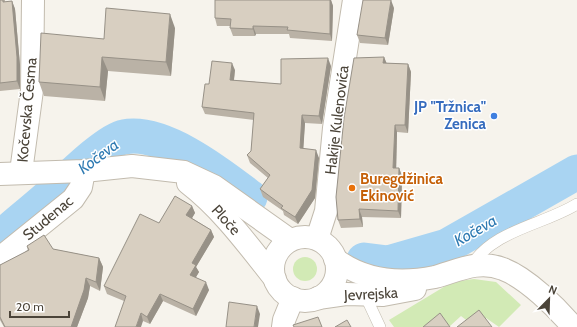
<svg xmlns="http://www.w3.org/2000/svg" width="577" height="327" font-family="Cabin,sans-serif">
  <rect width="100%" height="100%" fill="#f6f3ec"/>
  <g fill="#d2eab5">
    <circle cx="305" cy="269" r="12"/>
    <path d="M474,279L496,282L521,305L499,327L486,318L474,326L461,316L450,326L434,321L425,327H394L389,320L452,282Z"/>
  </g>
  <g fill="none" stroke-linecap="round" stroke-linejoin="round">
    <g stroke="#a9d4f2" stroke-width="35">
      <path d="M0,238C15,225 31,212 46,199C62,185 106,140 124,137C163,129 221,175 250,197"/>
      <path d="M364,260L388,263L447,246L577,172"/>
    </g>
    <defs>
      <g id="lane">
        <path d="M471,266C493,230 543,225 577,204"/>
        <path d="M365,295L380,327"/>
      </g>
      <g id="street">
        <path d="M21,172L32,90L33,0"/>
        <path d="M0,174L84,171L132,166L184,172L214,186L290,240"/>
        <path d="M188,183C222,209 248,245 275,279"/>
        <circle cx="305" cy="269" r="32"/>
        <path d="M317,239L326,211L334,128L354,0"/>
        <path d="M0,258L73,199L81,187L84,171"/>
        <path d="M335,259C364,281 400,284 435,277C457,271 479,259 503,269C527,278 557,308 573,327"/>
        <path d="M318,298L346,294L383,295L415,289"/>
        <path d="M283,327L284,320L293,298"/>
      </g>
    </defs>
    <use href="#lane" stroke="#c2bbae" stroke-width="12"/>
    <use href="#street" stroke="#c2bbae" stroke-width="24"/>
    <use href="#lane" stroke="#fff" stroke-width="11"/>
    <use href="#street" stroke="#fff" stroke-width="22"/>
  </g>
  <g fill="#bab2a6">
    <path d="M0,0H5V2L12,1L15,9L20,65V89L0,91Z"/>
    <path d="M215,0H331L333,6L332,41L290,38L289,34H256L255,36H233L230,28V26H217L215,18Z"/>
    <path d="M394,8L388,45L360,43L357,35Z"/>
    <path d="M175,28L171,76L108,71L105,101L44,96L39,82L104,39Z"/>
    <path d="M384,57L386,63L408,64L411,72L408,133L397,132L396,168H399L402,176L401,218L362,217L363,227L341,228L338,220Z"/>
    <path d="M331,66L322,124L305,123L303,148L319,158L315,198L298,224L284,215L283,211L263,197L260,189L268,178L250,163L247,155L251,151L254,120L205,114L202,107L209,84L235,70L234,80L281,84Z"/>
    <path d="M192,206L195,213L192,218L211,230L214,237L196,267L199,272L196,277L209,290L196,316L163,301L150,324L143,321L124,301L107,294L104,286L159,223Z"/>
    <path d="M27,246L53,249L99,258L103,267L100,291L90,286L88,298L77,327H4L0,320V265L28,251Z"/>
  </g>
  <g fill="#979187">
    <path d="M330,0H331L333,6L332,41L330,34Z"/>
    <path d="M391,0L394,8L388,45L385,38Z"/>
    <path d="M12,1L15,9L20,65V89L17,81Z"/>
    <path d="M170,14L175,28L171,76L166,62Z"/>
    <path d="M253,26L256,34L255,36L253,29Z"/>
    <path d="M102,57L108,71L105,101L100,87Z"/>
    <path d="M384,57L387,64L383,63Z"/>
    <path d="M328,58L331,66L322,124L319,116Z"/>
    <path d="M232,63L235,70L233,87L230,80Z"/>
    <path d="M408,64L411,72L408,133L405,125Z"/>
    <path d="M302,115L305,123L303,155L300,148Z"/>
    <path d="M395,125L397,132L396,176L393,168Z"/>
    <path d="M316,150L319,158L315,198L298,224L295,217Z"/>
    <path d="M399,168L402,176L401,218L398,211Z"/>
    <path d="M192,206L195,213L189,223L186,215Z"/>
    <path d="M359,209L362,217L363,227L360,219Z"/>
    <path d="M211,230L214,237L196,267L199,272L193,282L190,275L192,263Z"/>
    <path d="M99,258L103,267L100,291L96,282Z"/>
    <path d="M86,278L90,286L88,298L77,327H71Z"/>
    <path d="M206,282L209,290L196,316L193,309Z"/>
    <path d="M160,294L163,301L150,324L147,317Z"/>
    <path d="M257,306L260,314L258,327H254Z"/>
    <path d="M141,313L143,321L141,327H136Z"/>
  </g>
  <g fill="#d8cfc1" stroke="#979187">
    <path d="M0,0H3V2L12,1L17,57V81L0,83Z"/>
    <path d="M215,0H330V34L287,30L288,27L253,26V29L230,28L231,19L215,18Z"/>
    <path d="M363,0H391L385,38L357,35Z"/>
    <path d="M106,8L170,14L166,62L102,57L100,87L39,82L41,33L104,39Z"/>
    <path d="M384,57L383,63L408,64L405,125H395L393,168H399L398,211L359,209L360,219L338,220L336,197L344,118L354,58Z"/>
    <path d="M328,58L319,116L302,115L300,148L316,150L312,190L295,217L281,208L283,206L260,189L270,175L247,155L251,151L254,113L202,107L205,84H209L212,61L232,63L230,80L281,84V59Z"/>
    <path d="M175,196L192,206L186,215L211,230L192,263L196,265L190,275L206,282L193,309L160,294L147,317L141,313L136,327H115L126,296L104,286L140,214L159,223Z"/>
    <path d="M44,235L53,249L99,258L96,282L86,278L84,290L71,327H5L0,317V265L29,250L27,246Z"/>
    <path d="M229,302L257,306L254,327H226Z"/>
    <path d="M479,310L492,327H457Z"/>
    <path d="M440,313L450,327H423Z"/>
    <path d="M318,317L322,327H294L293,325Z"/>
    <path d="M347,320L351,327H335Z"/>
  </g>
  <circle fill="#3f7fe0" stroke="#fff" stroke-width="1.5" cx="494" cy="116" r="4"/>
  <circle fill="#e8710a" stroke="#fff" stroke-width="1.5" cx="352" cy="188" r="4"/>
  <g text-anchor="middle" stroke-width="3" stroke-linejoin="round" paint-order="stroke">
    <g font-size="15" font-weight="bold" fill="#366cbe" stroke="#fff" text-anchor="end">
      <text x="486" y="112">JP "Tržnica"<tspan x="486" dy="17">Zenica</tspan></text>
    </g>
    <g font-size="15" fill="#4b4439" stroke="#fff">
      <text transform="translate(27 110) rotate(-85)" y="5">Kočevska Česma</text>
      <text transform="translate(337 120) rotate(-83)" y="5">Hakije Kulenovića</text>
      <text transform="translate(48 218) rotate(-40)" y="5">Studenac</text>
      <text transform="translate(226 220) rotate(48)" y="5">Ploče</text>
      <text transform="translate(371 294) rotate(-3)" y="5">Jevrejska</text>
    </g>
    <g font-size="15" font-weight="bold" fill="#c56008" stroke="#fff" text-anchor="start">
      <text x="360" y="184">Buregdžinica<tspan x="360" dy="17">Ekinović</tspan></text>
    </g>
    <g font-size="16" font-style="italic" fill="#2e7ab2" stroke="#fff">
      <text transform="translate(98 156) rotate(-37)" y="6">Kočeva</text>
      <text transform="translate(475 230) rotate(-30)" y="6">Kočeva</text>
    </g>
  </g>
  <g transform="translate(549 299) rotate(23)" stroke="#ffffff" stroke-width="3" paint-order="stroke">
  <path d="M0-3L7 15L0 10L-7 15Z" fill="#4b4439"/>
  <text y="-6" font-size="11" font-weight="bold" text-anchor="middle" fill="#4b4439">N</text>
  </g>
  <path d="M10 311v6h59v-6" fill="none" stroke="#4b4439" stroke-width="2"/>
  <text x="16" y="311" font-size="12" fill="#4b4439" stroke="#ffffff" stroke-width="3" paint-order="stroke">20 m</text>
</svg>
